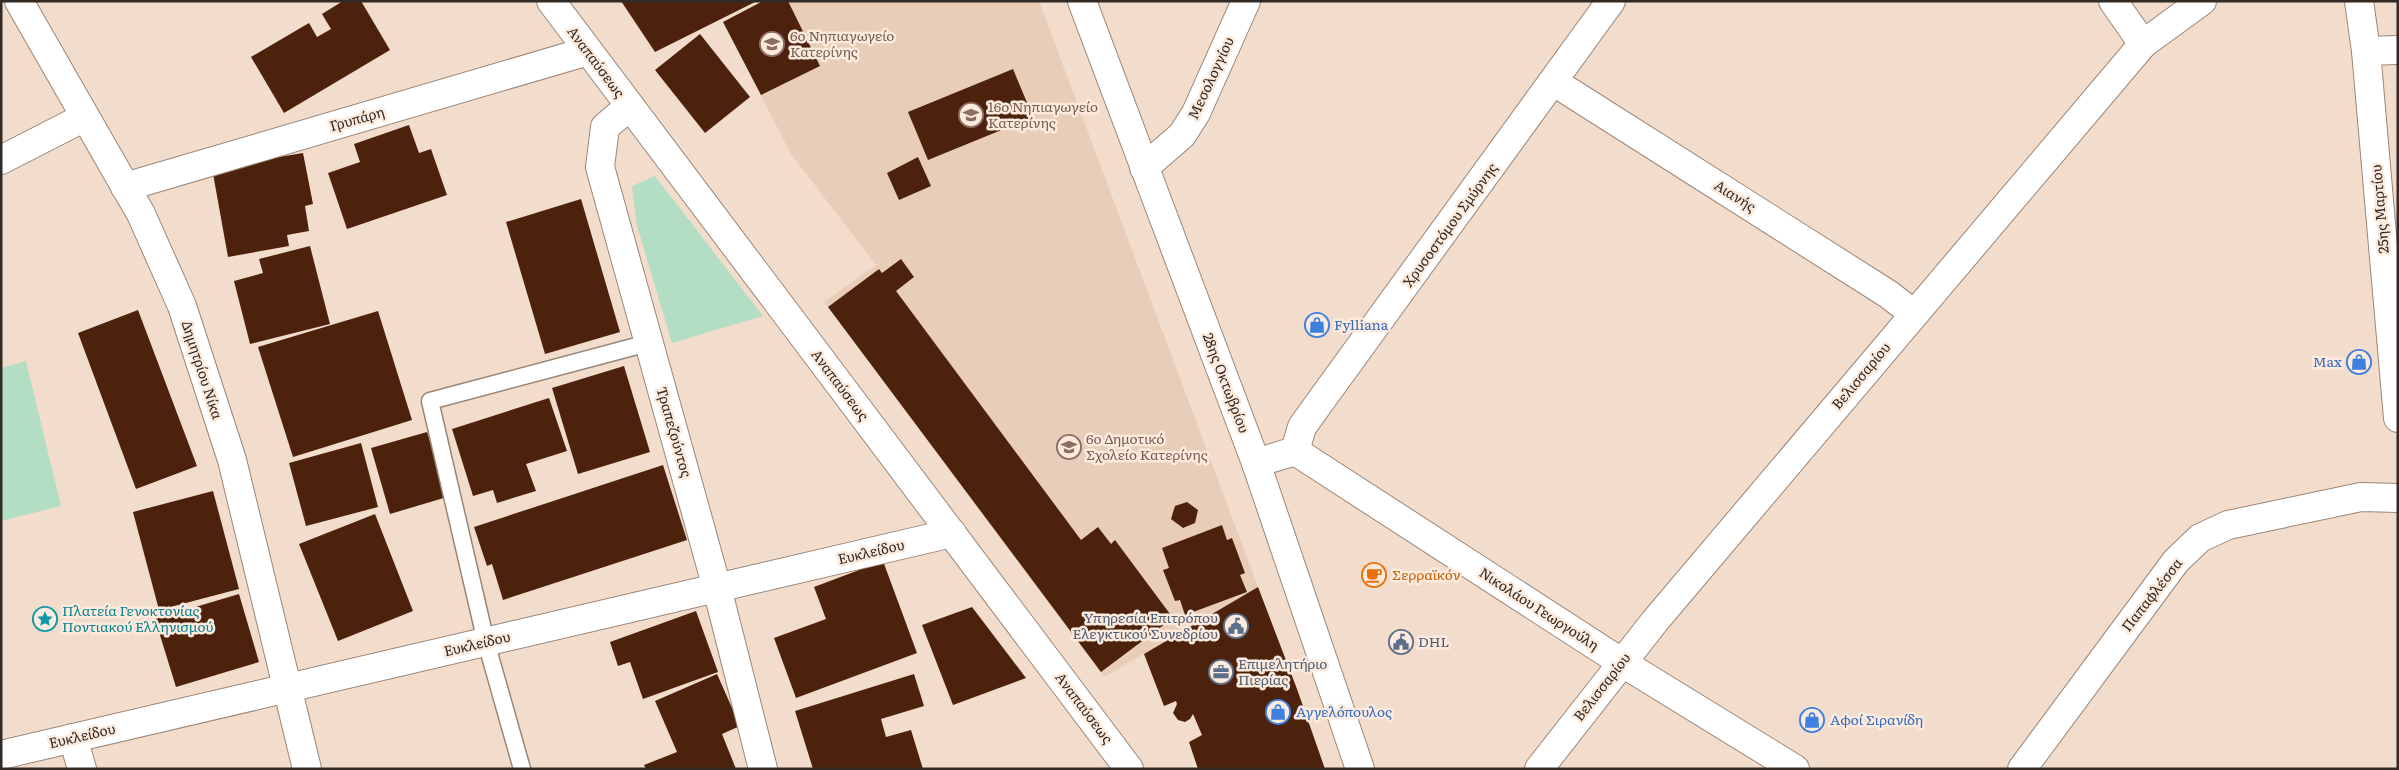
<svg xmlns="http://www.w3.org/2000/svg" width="2399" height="770" font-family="Literata,serif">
  <rect width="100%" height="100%" fill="#f2dccc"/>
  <path fill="#e8cdb9" d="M763,1H1039L1258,587L1104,677L824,302L876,265L791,154L723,22Z"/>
  <g fill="#b4dec3">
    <path d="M655,176L763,316L672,343L637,226L632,186Z"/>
    <path d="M26,361L61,506L1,521V368Z"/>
  </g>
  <g fill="#4d220d">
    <path d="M343,1H361L390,50L284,113L251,57L309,23L317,37L331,29L322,14Z"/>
    <path d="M621,1H757L655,52Z"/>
    <path d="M763,1H788L820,66L761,95L723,22Z"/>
    <path d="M700,34L750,97L705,133L655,70Z"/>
    <path d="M1013,69L1033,117L928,160L908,112Z"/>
    <path d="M409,125L419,153L431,149L447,195L347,229L328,173L360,162L354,144Z"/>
    <path d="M303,153L313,204L305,206L309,231L287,235L289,246L228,257L212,168Z"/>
    <path d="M918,157L931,186L899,200L887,173Z"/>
    <path d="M581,199L620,332L545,354L506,222Z"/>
    <path d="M310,246L330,324L250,344L234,281L263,273L259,259Z"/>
    <path d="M901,259L914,277L896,291L1081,540L1098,527L1111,544L1115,540L1173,618L1101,672L828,307L879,269L882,273Z"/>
    <path d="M138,310L197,466L136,489L78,333Z"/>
    <path d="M378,311L412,420L293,457L258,347Z"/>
    <path d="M624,366L650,452L578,474L552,388Z"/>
    <path d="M549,398L567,451L526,464L536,491L497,503L493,490L473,496L452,429Z"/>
    <path d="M427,432L447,497L390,514L371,448Z"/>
    <path d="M361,443L378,507L306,526L289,463Z"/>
    <path d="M663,465L687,540L503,600L492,564L487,566L474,527Z"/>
    <path d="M213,491L239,589L159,610L133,512Z"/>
    <path d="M1187,502L1198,510L1195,523L1183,528L1171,519L1175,506Z"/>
    <path d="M375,514L413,611L338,641L299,544Z"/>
    <path d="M1222,525L1227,540L1232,538L1245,573L1240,575L1247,592L1185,615L1180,600L1175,601L1163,570L1169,568L1162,548Z"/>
    <path d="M883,561L917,653L796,698L774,638L826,619L814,587Z"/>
    <path d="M1258,587L1297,689L1325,769H1198L1189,742L1202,735L1193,714L1190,719L1185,722L1178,720L1173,713L1177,704L1176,701L1164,706L1144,654Z"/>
    <path d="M239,594L259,662L176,687L155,619Z"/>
    <path d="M972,607L1026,678L953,705L922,625Z"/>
    <path d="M696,611L718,672L643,699L630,662L618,666L610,642Z"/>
    <path d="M717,674L740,726L722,734L736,769H646L644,765L677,752L655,701Z"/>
    <path d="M914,674L924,706L881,719L886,737L911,730L923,769H813L795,711Z"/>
  </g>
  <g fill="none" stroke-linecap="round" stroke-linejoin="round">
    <defs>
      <path id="lane" d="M522,769L486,642L430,401L648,343"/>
      <g id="street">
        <path d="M19,1L141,214L182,306L232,460L307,769"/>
        <path d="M2113,1L2143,44"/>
        <path d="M1554,82L1888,294L1914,314"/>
        <path d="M630,106L605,127L600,167L717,588L763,769"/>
        <path d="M1,160L85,117"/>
        <path d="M1144,168L1182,135L1196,113L1246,1"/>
        <path d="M125,187L588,51"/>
        <path d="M1295,451L1302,427L1317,406L1611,1"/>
        <path d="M73,738L82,769"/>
        <path d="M1,755L952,533"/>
        <path d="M1539,769L1655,621L2143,44L2202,1"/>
        <path d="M2022,769L2176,561L2200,538L2228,525L2361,497L2398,498"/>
      </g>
      <g id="secondary">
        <path d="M551,1L1129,769"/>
        <path d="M1082,1L1256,463L1360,769"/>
        <path d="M2359,1L2366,51L2398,418"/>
        <path d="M2366,51L2398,50"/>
        <path d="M1256,463L1295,451L1621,662L1795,769"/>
      </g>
    </defs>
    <use href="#lane" stroke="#9a8677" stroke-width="19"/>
    <use href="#street" stroke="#9a8677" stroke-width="30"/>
    <use href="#secondary" stroke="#9a8677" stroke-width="30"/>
    <use href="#lane" stroke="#fff" stroke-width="16"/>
    <use href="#street" stroke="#fff" stroke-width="28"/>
    <use href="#secondary" stroke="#fff" stroke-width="28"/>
  </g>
  <defs>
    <symbol id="school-ring" viewBox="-11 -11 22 22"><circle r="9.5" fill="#fceadd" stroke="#8d6e63" stroke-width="1.5"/><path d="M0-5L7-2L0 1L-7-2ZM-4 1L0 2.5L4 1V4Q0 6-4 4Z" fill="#8d6e63"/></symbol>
    <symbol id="shop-ring" viewBox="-11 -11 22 22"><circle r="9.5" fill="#fceadd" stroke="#3f7fe0" stroke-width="1.5"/><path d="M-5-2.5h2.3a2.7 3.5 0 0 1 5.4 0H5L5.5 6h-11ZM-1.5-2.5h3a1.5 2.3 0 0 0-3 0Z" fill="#3f7fe0"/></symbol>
    <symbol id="cafe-ring" viewBox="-11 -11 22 22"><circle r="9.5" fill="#fceadd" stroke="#e8710a" stroke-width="1.5"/><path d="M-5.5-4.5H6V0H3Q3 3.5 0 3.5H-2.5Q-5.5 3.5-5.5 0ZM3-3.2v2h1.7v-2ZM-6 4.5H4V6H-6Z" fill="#e8710a"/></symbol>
    <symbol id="sight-ring" viewBox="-11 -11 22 22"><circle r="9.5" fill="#fceadd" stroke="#0f9aa8" stroke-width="1.5"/><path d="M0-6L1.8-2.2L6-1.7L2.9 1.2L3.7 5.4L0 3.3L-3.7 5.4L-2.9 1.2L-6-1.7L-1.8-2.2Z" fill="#0f9aa8"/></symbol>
    <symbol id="civic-ring" viewBox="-11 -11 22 22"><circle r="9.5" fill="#fceadd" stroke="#5c6f8a" stroke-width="1.5"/><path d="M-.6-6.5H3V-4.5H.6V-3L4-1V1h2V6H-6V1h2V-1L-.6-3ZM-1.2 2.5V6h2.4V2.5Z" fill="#5c6f8a"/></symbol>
    <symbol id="office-ring" viewBox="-11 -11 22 22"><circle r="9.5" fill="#fceadd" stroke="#5c6f8a" stroke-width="1.5"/><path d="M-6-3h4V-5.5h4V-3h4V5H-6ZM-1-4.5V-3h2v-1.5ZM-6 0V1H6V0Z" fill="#5c6f8a"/></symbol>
  </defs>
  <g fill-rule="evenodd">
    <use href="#school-ring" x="758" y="30" width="28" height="28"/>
    <use href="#school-ring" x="957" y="101" width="28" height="28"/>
    <use href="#shop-ring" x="1303" y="311" width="28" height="28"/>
    <use href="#shop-ring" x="2345" y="348" width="28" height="28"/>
    <use href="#school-ring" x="1055" y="433" width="28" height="28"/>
    <use href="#cafe-ring" x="1360" y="561" width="28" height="28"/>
    <use href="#sight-ring" x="31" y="605" width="28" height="28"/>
    <use href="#civic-ring" x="1222" y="612" width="28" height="28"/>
    <use href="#civic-ring" x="1387" y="628" width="28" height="28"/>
    <use href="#office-ring" x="1207" y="658" width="28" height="28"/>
    <use href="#shop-ring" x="1264" y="698" width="28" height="28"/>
    <use href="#shop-ring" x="1798" y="706" width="28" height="28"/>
  </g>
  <g text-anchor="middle" stroke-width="5" stroke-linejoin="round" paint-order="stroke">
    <g font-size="14" fill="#785e54" stroke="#fceadd" text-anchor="start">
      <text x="790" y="41">6ο Νηπιαγωγείο<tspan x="790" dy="16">Κατερίνης</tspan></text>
      <text x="988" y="112">16ο Νηπιαγωγείο<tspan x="988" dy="16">Κατερίνης</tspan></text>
      <text x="1086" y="444">6ο Δημοτικό<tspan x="1086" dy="16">Σχολείο Κατερίνης</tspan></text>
    </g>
    <g font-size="14" fill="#322a24" stroke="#fceadd">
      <text transform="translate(596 62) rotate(53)" y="5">Αναπαύσεως</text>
      <text transform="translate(1211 78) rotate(-65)" y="5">Μεσολογγίου</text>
      <text transform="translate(357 119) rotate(-16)" y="5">Γρυπάρη</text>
      <text transform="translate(1735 196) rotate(32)" y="5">Αιανής</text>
      <text transform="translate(2380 209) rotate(-95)" y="5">25ης Μαρτίου</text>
      <text transform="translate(1450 225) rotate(-54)" y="5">Χρυσοστόμου Σμύρνης</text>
      <text transform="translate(202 370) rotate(72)" y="5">Δημητρίου Νίκα</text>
      <text transform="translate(1861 376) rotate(-50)" y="5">Βελισσαρίου</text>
      <text transform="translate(1226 383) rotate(69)" y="5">28ης Οκτωβρίου</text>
      <text transform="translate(840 385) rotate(53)" y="5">Αναπαύσεως</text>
      <text transform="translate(674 432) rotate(74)" y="5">Τραπεζούντος</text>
      <text transform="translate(871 552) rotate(-13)" y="5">Ευκλείδου</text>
      <text transform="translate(2152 595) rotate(-52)" y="5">Παπαφλέσσα</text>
      <text transform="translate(1539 609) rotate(33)" y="5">Νικολάου Γεωργούλη</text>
      <text transform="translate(477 644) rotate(-13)" y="5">Ευκλείδου</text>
      <text transform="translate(1602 687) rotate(-52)" y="5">Βελισσαρίου</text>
      <text transform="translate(1084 708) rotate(53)" y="5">Αναπαύσεως</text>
      <text transform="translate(82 736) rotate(-13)" y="5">Ευκλείδου</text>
    </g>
    <g font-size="14" fill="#366cbe" stroke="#fceadd" text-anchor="start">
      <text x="1334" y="330">Fylliana</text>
      <text x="2342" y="367" text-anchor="end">Max</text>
      <text x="1296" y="717">Αγγελόπουλος</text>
      <text x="1830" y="725">Αφοί Σιρανίδη</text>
    </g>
    <g font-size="14" fill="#c56008" stroke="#fceadd" text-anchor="start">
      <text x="1392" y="580">Σερραϊκόν</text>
    </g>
    <g font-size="14" fill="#0d838f" stroke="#fceadd" text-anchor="start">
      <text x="62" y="616">Πλατεία Γενοκτονίας<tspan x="62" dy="16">Ποντιακού Ελληνισμού</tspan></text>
    </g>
    <g font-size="14" fill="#4e5e75" stroke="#fceadd" text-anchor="start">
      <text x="1218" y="623" text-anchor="end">Υπηρεσία Επιτρόπου<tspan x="1218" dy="16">Ελεγκτικού Συνεδρίου</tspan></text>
      <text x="1418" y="647">DHL</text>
      <text x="1238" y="669">Επιμελητήριο<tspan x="1238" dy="16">Πιερίας</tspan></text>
    </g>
  </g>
  <rect width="2399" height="770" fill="none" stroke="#322a24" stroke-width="5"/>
</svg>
